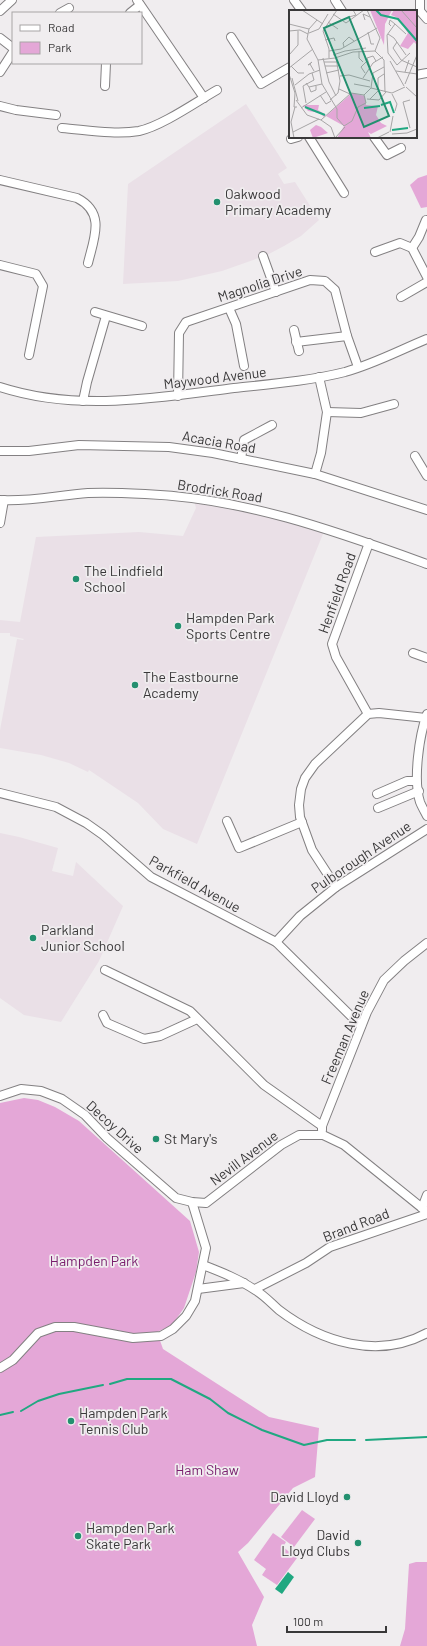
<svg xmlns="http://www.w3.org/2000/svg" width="427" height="1646" font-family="Barlow,sans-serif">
  <rect width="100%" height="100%" fill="#f0edef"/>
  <g fill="#eae0e7">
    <path d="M246,104L287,168L278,174L284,184L295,182L319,220L301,236L284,246L267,255L222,271L178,281L123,284L128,184Z"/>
    <path d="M194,501L325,529L197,844L163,829L138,803L89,770L88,772L69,763L41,755L0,748V730L17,639L23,640L24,639L10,636V633H0V620L20,622L36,537L139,532L183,536L196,508Z"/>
    <path d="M0,833L19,837L58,848L52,871L73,876L76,862L123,906L99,961L61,1022L24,1015L0,998Z"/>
  </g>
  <g fill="#e4a7d7">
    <path d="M427,175V207L421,208L410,185L418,178Z"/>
    <path d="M24,1098L38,1100L55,1107L79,1121L190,1221L199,1252L196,1272L184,1308L172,1325L157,1332L163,1349L269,1417L319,1428L315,1477L293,1488L248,1543L238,1552L264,1597L252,1625L257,1646H0V1103Z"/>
    <path d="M302,1510L315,1519L294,1547L281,1537Z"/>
    <path d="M273,1533L286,1542L283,1547L297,1558L277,1585L262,1575L266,1569L254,1560Z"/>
    <path d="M416,1562H427V1646H400L405,1629L409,1564Z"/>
  </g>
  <path fill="#20a881" d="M288,1572L294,1577L282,1594L275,1589Z"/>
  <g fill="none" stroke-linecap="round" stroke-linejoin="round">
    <g stroke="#20a881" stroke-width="2">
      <path d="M110,1384L127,1379H171L210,1399L228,1413L262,1430L304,1445L327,1440H355"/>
      <path d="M21,1411L38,1401L59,1394L103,1385"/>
      <path d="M0,1415L13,1412"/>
      <path d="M366,1440L427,1437"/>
    </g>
    <defs>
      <g id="minor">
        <path d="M137,0L204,98"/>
        <path d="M294,0L302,11"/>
        <path d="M335,0L342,11"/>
        <path d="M420,0V11L427,19"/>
        <path d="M0,11L12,0"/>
        <path d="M60,13L69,8"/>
        <path d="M130,13L140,5"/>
        <path d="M231,37L261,84L290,67"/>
        <path d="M0,38L13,48"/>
        <path d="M0,72L13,52"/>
        <path d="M416,75L427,73"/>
        <path d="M105,86L106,63"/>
        <path d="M0,106L16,110L56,115"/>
        <path d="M62,128C87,130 115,135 139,131C162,126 196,102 217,90"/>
        <path d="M309,137L344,193"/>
        <path d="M374,137L387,155L401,148"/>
        <path d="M291,139L298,137"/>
        <path d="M0,180L77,198C106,213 94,238 88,263"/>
        <path d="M412,248L419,237L426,220"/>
        <path d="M375,252L400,243L412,248L427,277"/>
        <path d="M263,256L276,292"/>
        <path d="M0,265L36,274L43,286L29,355"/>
        <path d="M401,297L427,282"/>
        <path d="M229,308L236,324L244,366"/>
        <path d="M95,312L142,326"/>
        <path d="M294,330L299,351"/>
        <path d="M296,342L347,336"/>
        <path d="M0,387C77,412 156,398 234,388C271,384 309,381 345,372C374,364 400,350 427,339"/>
        <path d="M178,396L179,333L186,322L310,280L325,281L335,290L347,336L358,367"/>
        <path d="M83,401L87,382L106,316"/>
        <path d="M327,412L361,413L394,404"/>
        <path d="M0,451H29L79,445L169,447L213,453L315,474L427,510"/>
        <path d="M415,456L427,476"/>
        <path d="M241,459L244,440L272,425"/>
        <path d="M315,474L321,453L327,412L319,377"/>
        <path d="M0,500C29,502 59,495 88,493C107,492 126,493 145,494C244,498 335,531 427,564"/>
        <path d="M0,523L4,500"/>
        <path d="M413,653L427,658"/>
        <path d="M368,714L336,657L332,644L369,543"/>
        <path d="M427,714C419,736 413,780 420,802C422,807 425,812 427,816"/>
        <path d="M0,793L56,807L86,823L103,835L151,877L276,942L361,1026"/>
        <path d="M377,794L407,781H416"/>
        <path d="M378,808L419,791"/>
        <path d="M227,821L239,848L302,822"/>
        <path d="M336,887L312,850L300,817L299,805L301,789L305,778L315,764L368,714L379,713L426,718"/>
        <path d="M276,942L300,916L336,887L427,829"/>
        <path d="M105,970L190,1011L264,1085L322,1126"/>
        <path d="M103,1015L107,1023L144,1039L160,1036L197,1019"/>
        <path d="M0,1096L21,1089L41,1091L62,1099L85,1115L107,1138L176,1198L192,1202L206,1203L281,1145L299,1135H323L344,1145L427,1212"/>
        <path d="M322,1130V1126L367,1012L384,980L404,961L427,943"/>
        <path d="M422,1208L427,1195"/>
        <path d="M203,1265C221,1272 239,1279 255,1290C264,1295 271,1303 279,1310C321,1342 378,1360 427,1333"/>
        <path d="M198,1289L244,1283"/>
        <path d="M255,1289L306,1263L330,1247L427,1214"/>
        <path d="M0,1368L13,1360L38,1333L55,1327H74L133,1338L161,1336L173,1329L186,1316L195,1301L206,1248L192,1202"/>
      </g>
    </defs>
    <use href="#minor" stroke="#838082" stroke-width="10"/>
    <use href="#minor" stroke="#fff" stroke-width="8"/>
  </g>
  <g fill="#23906f" stroke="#f0edef" stroke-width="1.5">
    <circle cx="217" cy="202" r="4"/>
    <circle cx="76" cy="579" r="4"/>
    <circle cx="178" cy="626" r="4"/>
    <circle cx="135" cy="685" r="4"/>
    <circle cx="33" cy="938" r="4"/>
    <circle cx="156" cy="1139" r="4"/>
    <circle cx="71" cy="1421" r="4"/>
    <circle cx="347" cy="1497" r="4"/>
    <circle cx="78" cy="1536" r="4"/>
    <circle cx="358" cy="1543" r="4"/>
  </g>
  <g text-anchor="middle" stroke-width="3.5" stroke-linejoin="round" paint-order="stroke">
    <g font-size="14" fill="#393839" stroke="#f0edef" text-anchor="start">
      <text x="225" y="199">Oakwood<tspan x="225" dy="16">Primary Academy</tspan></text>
      <text x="84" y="576">The Lindfield<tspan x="84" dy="16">School</tspan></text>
      <text x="186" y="623">Hampden Park<tspan x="186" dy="16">Sports Centre</tspan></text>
      <text x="143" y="682">The Eastbourne<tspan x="143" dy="16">Academy</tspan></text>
      <text x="41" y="935">Parkland<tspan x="41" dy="16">Junior School</tspan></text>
      <text x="164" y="1144">St Mary's</text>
      <text x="79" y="1418">Hampden Park<tspan x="79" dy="16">Tennis Club</tspan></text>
      <text x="339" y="1502" text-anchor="end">David Lloyd</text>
      <text x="86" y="1533">Hampden Park<tspan x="86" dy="16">Skate Park</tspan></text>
      <text x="350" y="1540" text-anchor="end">David<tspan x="350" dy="16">Lloyd Clubs</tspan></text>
    </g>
    <g font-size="14" fill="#393839" stroke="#f0edef">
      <text transform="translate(260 284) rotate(-18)" y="5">Magnolia Drive</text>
      <text transform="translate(215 378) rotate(-7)" y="5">Maywood Avenue</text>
      <text transform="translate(219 442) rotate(10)" y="5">Acacia Road</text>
      <text transform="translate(220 491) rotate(9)" y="5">Brodrick Road</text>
      <text transform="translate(337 593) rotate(-70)" y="5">Henfield Road</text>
      <text transform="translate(361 857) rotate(-34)" y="5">Pulborough Avenue</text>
      <text transform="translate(195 884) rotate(29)" y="5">Parkfield Avenue</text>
      <text transform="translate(345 1037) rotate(-67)" y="5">Freeman Avenue</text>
      <text transform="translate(115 1127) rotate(42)" y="5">Decoy Drive</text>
      <text transform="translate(244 1158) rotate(-37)" y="5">Nevill Avenue</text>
      <text transform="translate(356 1225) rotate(-21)" y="5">Brand Road</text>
    </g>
    <g font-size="14" fill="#781c6c" stroke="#f0edef">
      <text x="94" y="1266">Hampden Park</text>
      <text x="207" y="1475">Ham Shaw</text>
    </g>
  </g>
  <g transform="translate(289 10)">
    <rect width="128" height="128" fill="#f0edef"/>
    <path d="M81,0H103L96,14L95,35ZM105,0H128V35L125,32L119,39L111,36L119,23L109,8L102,5ZM63,83L76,86L77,95L89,96L87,105L92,113L98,116L82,124L79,122L82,128H48L55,116L37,106ZM14,95H30L29,100L37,105L35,107L31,103L19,101ZM27,115L32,117L39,123L24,128L21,120Z" fill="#e4a7d7"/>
    <path fill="none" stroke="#20a881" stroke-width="2" d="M87,0L92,5L109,9L128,31M92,95L101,92L105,103M16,97L36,105M75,98L91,96M103,120L119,118"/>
    <path fill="none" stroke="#a7a5a6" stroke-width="1" d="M13,0L34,14M78,0L91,28L86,41M112,0L128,18M44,4L57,13L75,0M60,7L67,5L64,0M76,10L74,4L81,7M39,12L49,19M0,14L20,19L28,10M102,16L100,14L101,10L106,14M20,19L18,29L29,50L33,74L48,99V108L55,116L63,111L69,97L77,93L75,85M0,21L11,20L19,24M79,22L82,34H85M20,23L30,19L39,4M99,24L105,28L117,45M36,30L45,28L46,31M108,32L104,38L112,50L128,57M55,37L54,33L60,27L65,31M40,41L52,39L88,18M70,41V48L74,52M0,45L9,35V21M44,45L56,41L77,38M34,48L40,72L47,86M40,48V39L34,21L48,0M29,50L46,48L64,42L86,41L95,50L96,82M101,51L115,76M35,52H48M21,54L23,52L19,55L21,54L25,61M108,55L99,43L98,25L106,14L117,24M108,55L121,43M2,56L9,63H15M36,56H49M81,57L78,48L84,46L87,51M0,58L24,39M107,61L128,64M116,62L120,50M37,63L50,60M76,63L72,57L78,51M0,64L6,83L5,97H8M51,66L60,65L81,71M3,68L9,91M74,68L84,53L94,47M17,73L20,77L33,74M65,74L81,77M116,74L128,45M6,75L20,64L31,60M20,77L22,82L27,80V76M117,77L128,87M82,78L103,83L116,77M82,78L84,63L95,57M50,79L61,84M89,80V68L95,64M103,84L108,94L106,101M31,85L37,94L42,91M78,89L90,90L97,82M81,89L90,80M7,90L18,105L32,110L42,117L46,128M41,90L49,83L51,71L47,48M121,90L114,92L121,118M17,93L14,76L25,70L23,63M12,98L37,82M32,110L62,83L75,85L82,78M4,122L30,109M101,122L104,106M103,124L118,123L128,119M5,128L2,112L6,97M46,128L56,117M88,128L100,122"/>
    <path fill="#23906f" fill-opacity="0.15" stroke="#23906f" stroke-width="2" d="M60,7L100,106L75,117L35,18Z"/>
    <rect width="128" height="128" fill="none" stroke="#393839" stroke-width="2"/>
  </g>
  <rect x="12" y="12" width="130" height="52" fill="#f0edef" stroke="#a7a5a6"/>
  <rect x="20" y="25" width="20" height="6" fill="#ffffff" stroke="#a7a5a6"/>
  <text x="48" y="32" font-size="12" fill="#393839">Road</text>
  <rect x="20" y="42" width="20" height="12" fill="#e4a7d7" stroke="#a7a5a6"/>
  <text x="48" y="52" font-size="12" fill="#393839">Park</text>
  <path d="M287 1626v6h99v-6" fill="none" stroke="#393839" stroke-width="2"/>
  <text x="293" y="1626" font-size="12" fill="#393839" stroke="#f0edef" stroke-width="3" paint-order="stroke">100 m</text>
</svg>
